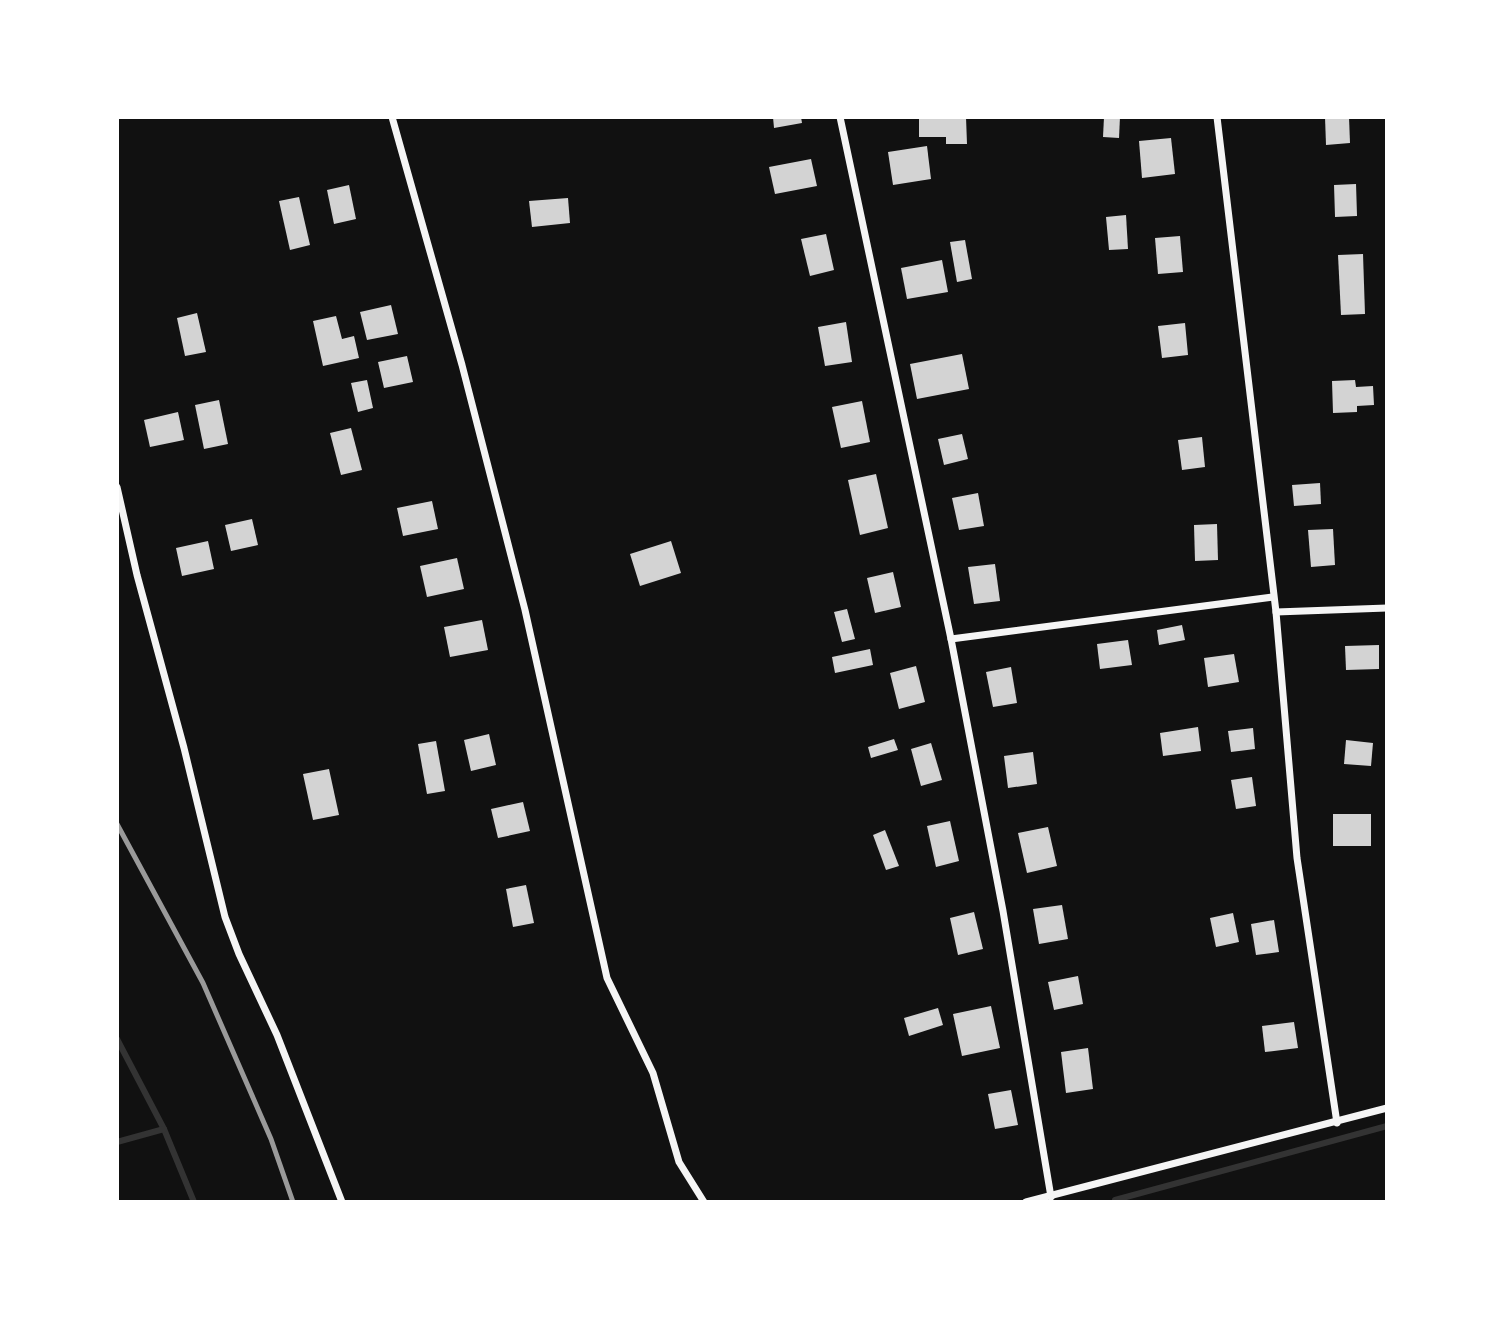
<svg xmlns="http://www.w3.org/2000/svg" width="1504" height="1319" font-family="'Roboto Condensed',sans-serif">
  <rect width="100%" height="100%" fill="#111"/>
  <g fill="none" stroke-linecap="round" stroke-linejoin="round">
    <g stroke="#333" stroke-width="6">
      <path d="M117,1039L164,1129L194,1202"/>
      <path d="M117,1142L164,1129"/>
      <path d="M1115,1200L1387,1126"/>
    </g>
  </g>
  <g fill="#d3d3d3">
    <path d="M773,117H801L802,123L774,128Z"/>
    <path d="M919,117H966L967,144H946V137H919Z"/>
    <path d="M1104,117H1120L1119,138L1103,137Z"/>
    <path d="M1325,117H1349L1350,143L1326,145Z"/>
    <path d="M1171,138L1175,174L1142,178L1139,141Z"/>
    <path d="M927,146L931,179L893,185L888,152Z"/>
    <path d="M811,159L817,186L775,194L769,167Z"/>
    <path d="M1356,184L1357,216L1335,217L1334,185Z"/>
    <path d="M349,185L356,219L334,224L327,190Z"/>
    <path d="M299,197L310,245L290,250L279,201Z"/>
    <path d="M568,198L570,223L532,227L529,201Z"/>
    <path d="M1126,215L1128,249L1109,250L1106,217Z"/>
    <path d="M826,234L834,270L810,276L801,239Z"/>
    <path d="M1180,236L1183,272L1158,274L1155,238Z"/>
    <path d="M965,240L972,279L957,282L950,242Z"/>
    <path d="M1363,254L1365,314L1341,315L1338,255Z"/>
    <path d="M942,260L948,292L907,299L901,268Z"/>
    <path d="M391,305L398,334L367,340L360,312Z"/>
    <path d="M197,313L206,352L185,356L177,318Z"/>
    <path d="M336,316L342,339L354,336L359,358L323,366L313,321Z"/>
    <path d="M846,322L852,362L825,366L818,327Z"/>
    <path d="M1185,323L1188,355L1162,358L1158,326Z"/>
    <path d="M962,354L969,389L917,399L910,364Z"/>
    <path d="M407,356L413,382L384,388L378,362Z"/>
    <path d="M367,380L373,408L358,412L351,383Z"/>
    <path d="M1355,380L1356,387L1373,386L1374,405L1357,406V412L1333,413L1332,381Z"/>
    <path d="M219,400L228,444L204,449L195,405Z"/>
    <path d="M862,401L870,442L841,448L832,407Z"/>
    <path d="M178,412L184,440L150,447L144,420Z"/>
    <path d="M351,428L362,470L341,475L330,433Z"/>
    <path d="M962,434L968,459L944,465L938,439Z"/>
    <path d="M1202,437L1205,467L1182,470L1178,440Z"/>
    <path d="M876,474L888,528L860,535L848,480Z"/>
    <path d="M1320,483L1321,504L1294,506L1292,485Z"/>
    <path d="M978,493L984,526L959,530L952,498Z"/>
    <path d="M432,501L438,529L403,536L397,508Z"/>
    <path d="M252,519L258,545L231,551L225,525Z"/>
    <path d="M1217,524L1218,560L1195,561L1194,525Z"/>
    <path d="M1333,529L1335,565L1311,567L1308,530Z"/>
    <path d="M208,541L214,569L182,576L176,548Z"/>
    <path d="M671,541L681,573L640,586L630,554Z"/>
    <path d="M457,558L464,589L427,597L420,566Z"/>
    <path d="M995,564L1000,601L974,604L968,567Z"/>
    <path d="M893,572L901,607L875,613L867,578Z"/>
    <path d="M847,609L855,639L842,642L834,612Z"/>
    <path d="M482,620L488,650L450,657L444,627Z"/>
    <path d="M1182,625L1185,640L1159,645L1157,630Z"/>
    <path d="M1128,640L1132,665L1100,669L1097,644Z"/>
    <path d="M1379,645V669L1346,670L1345,646Z"/>
    <path d="M870,649L873,665L835,673L832,657Z"/>
    <path d="M1234,654L1239,682L1208,687L1204,658Z"/>
    <path d="M916,666L925,702L899,709L890,673Z"/>
    <path d="M1011,667L1017,703L993,707L986,672Z"/>
    <path d="M1198,727L1201,751L1163,756L1160,733Z"/>
    <path d="M1253,728L1255,749L1231,752L1228,731Z"/>
    <path d="M489,734L496,765L471,771L464,740Z"/>
    <path d="M894,739L898,750L871,758L868,747Z"/>
    <path d="M1346,740L1373,743L1371,766L1344,764Z"/>
    <path d="M436,741L445,791L427,794L418,744Z"/>
    <path d="M931,743L942,780L921,786L911,749Z"/>
    <path d="M1033,752L1037,784L1008,788L1004,756Z"/>
    <path d="M329,769L339,815L313,820L303,774Z"/>
    <path d="M1252,777L1256,806L1236,809L1231,780Z"/>
    <path d="M523,802L530,831L498,838L491,809Z"/>
    <rect x="1333" y="814" width="38" height="32"/>
    <path d="M950,821L959,861L936,867L927,826Z"/>
    <path d="M1048,827L1057,866L1027,873L1018,833Z"/>
    <path d="M885,830L899,866L886,870L873,835Z"/>
    <path d="M526,885L534,923L513,927L506,889Z"/>
    <path d="M1062,905L1068,939L1039,944L1033,909Z"/>
    <path d="M974,912L983,949L958,955L950,918Z"/>
    <path d="M1233,913L1239,942L1216,947L1210,918Z"/>
    <path d="M1274,920L1279,952L1256,955L1251,924Z"/>
    <path d="M1078,976L1083,1004L1054,1010L1048,982Z"/>
    <path d="M991,1006L1000,1048L962,1056L953,1014Z"/>
    <path d="M938,1008L943,1025L909,1036L904,1018Z"/>
    <path d="M1294,1022L1298,1048L1265,1052L1262,1026Z"/>
    <path d="M1088,1048L1093,1089L1066,1093L1061,1052Z"/>
    <path d="M1011,1090L1018,1125L995,1129L988,1094Z"/>
  </g>
  <g fill="none" stroke-linecap="round" stroke-linejoin="round">
    <g stroke="#f5f5f5" stroke-width="7">
      <path d="M392,117L462,365L525,610L607,978L653,1073L679,1162L704,1202"/>
      <path d="M840,117L951,639L1003,911L1051,1197"/>
      <path d="M1217,117L1276,612L1297,858L1337,1123"/>
      <path d="M117,487L137,575L184,748L225,917L239,954L277,1035L342,1202"/>
      <path d="M1276,612L1387,608"/>
      <path d="M951,639L1273,597"/>
      <path d="M1026,1202L1387,1108"/>
    </g>
    <path stroke="#9a9a9a" stroke-width="5" d="M117,824L203,983L271,1139L293,1202"/>
  </g>
  <rect width="1504" height="1319" fill="none" stroke="#ffffff" stroke-width="238"/>
</svg>
